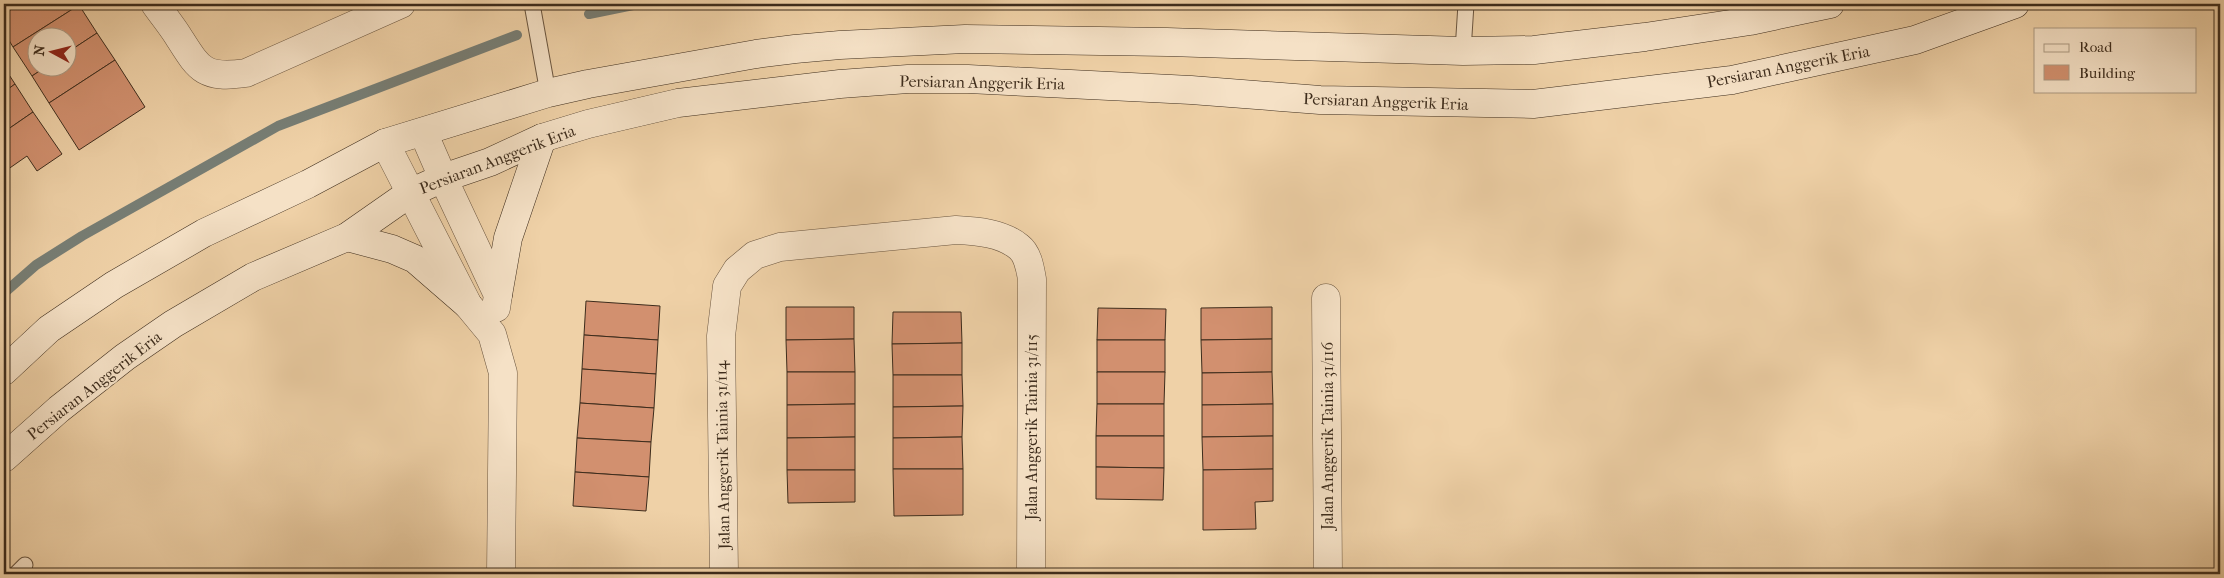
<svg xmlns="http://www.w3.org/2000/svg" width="2224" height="578" font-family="'IM FELL French Canon',serif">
  <rect width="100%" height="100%" fill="#efd1a7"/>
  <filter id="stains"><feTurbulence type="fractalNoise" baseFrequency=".004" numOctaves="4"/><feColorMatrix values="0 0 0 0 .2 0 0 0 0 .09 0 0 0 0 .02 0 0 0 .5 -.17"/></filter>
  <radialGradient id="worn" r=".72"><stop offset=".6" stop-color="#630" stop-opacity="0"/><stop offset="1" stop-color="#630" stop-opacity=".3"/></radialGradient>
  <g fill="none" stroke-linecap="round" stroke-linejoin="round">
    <g stroke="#777e75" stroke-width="10">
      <path d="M589,14L638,4"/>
      <path d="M4,293L36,265L82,236L278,126L517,35"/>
    </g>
  </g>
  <g fill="#d2906f" stroke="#3d2c1c">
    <path d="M4,4H20L4,14Z"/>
    <path d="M20,4H79V5L13,47L4,32V14Z"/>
    <path d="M222,4H233L226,9Z"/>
    <path d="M79,5L97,33L68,52V38H38V68H44L32,76L13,47Z"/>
    <path d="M97,33L115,60L49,103L32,76L44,68H68V52Z"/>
    <path d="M115,60L145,107L79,150L49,103Z"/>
    <path d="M4,67L15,84L4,92Z"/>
    <path d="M15,84L33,112L4,132V92Z"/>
    <path d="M33,112L62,154L37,171L27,156L4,172V132Z"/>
    <path d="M586,301L660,306L658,340L584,335Z"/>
    <path d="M786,307H854V339L786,340Z"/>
    <path d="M1272,307V339L1201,340V308Z"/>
    <path d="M1098,308L1166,309L1165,340H1097Z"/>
    <path d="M893,312H961L962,343L892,344Z"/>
    <path d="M584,335L658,340L656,374L582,369Z"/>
    <path d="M854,339L855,372H787L786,340Z"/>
    <path d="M1272,339V372L1202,373L1201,340Z"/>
    <rect x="1097" y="340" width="68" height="32"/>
    <path d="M962,343V375H893L892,344Z"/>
    <path d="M582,369L656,374L654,408L580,403Z"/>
    <path d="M787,372H855V404L787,405Z"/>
    <path d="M1097,372H1165L1164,404H1097Z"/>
    <path d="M1272,372L1273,404L1202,405V373Z"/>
    <path d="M893,375H962L963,406L893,407Z"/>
    <path d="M580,403L654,408L651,442L577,438Z"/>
    <path d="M855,404V437L787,438V405Z"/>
    <path d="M1097,404H1164V436H1096Z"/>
    <path d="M1273,404V436L1202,437V405Z"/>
    <path d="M963,406L962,437L893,438V407Z"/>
    <path d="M1096,436H1164V468L1096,467Z"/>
    <path d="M1273,436V469L1203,470L1202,437Z"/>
    <path d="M855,437V470H787V438Z"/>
    <path d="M962,437L963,469H893V438Z"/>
    <path d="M577,438L651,442L649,477L575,472Z"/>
    <path d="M1096,467L1164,468L1163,500L1096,499Z"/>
    <path d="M893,469H963V515L894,516Z"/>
    <path d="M1273,469V501L1255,502L1256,529L1203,530V470Z"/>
    <path d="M787,470H855V502L788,503Z"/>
    <path d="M575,472L649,477L646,511L573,506Z"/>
  </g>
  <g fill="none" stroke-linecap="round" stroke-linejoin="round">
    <defs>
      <g id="lane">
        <path d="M532,4L548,93"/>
        <path d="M1463,51L1466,4"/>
        <path d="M16,574L25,565"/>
      </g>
      <g id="street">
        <path d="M155,4C162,14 171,25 178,36C199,69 203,79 246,73L401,4"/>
        <path d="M423,132L443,178L498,295L496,308"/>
        <path d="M385,143L468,305L492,334L503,373L501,574"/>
        <path d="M1326,298L1328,574"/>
        <path d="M724,574L721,336L727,286L737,270L755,255L780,247L956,230C977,231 1002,233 1019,247C1028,254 1030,268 1032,279L1031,574"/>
      </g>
      <g id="secondary">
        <path d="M347,237L392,249L415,259L468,305"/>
        <path d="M498,295L508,238L542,138"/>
        <path d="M4,371L49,329L114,285L204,233L308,184L385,143L548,93L588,84L756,54L795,49L840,45L965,39L1167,42L1463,51L1534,50L1645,37L1750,21L1830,4"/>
        <path d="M4,458L59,409L125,357L173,324L253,277L347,237L410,193L443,178L490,162L542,138L588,124L678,103L840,84L908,79H968L1191,90L1320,100L1533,104L1732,80L1915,40L2015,4"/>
      </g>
    </defs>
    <use href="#lane" stroke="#6a553f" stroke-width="17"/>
    <use href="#street" stroke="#6a553f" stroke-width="29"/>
    <use href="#secondary" stroke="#3d2c1c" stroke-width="29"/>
    <use href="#lane" stroke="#f5e1c6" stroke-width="15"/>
    <use href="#street" stroke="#f5e1c6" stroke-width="28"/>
    <use href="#secondary" stroke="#f5e1c6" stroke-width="28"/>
  </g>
  <g text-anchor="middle" stroke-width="4" stroke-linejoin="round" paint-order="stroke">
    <g font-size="16" fill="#3d2c1c" stroke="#f5e1c6">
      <text transform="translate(1788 66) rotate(-11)" y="6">Persiaran Anggerik Eria</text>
      <text transform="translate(982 82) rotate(1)" y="6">Persiaran Anggerik Eria</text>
      <text transform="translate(1386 101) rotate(2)" y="6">Persiaran Anggerik Eria</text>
      <text transform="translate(497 159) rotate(-21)" y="6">Persiaran Anggerik Eria</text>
      <text transform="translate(94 385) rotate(-38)" y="6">Persiaran Anggerik Eria</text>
      <text transform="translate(1031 427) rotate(-90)" y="6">Jalan Anggerik Tainia 31/115</text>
      <text transform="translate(1327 436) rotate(-90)" y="6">Jalan Anggerik Tainia 31/116</text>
      <text transform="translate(722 455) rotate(-91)" y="6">Jalan Anggerik Tainia 31/114</text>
    </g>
  </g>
  <rect width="2224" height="578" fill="none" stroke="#efd1a7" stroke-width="20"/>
  <rect x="5" y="5" width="2214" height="568" fill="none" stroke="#3d2c1c" stroke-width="2.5"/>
  <rect x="10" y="10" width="2204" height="558" fill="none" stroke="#3d2c1c"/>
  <rect x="2034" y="28" width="162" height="65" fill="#f5e1c6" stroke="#ab9982"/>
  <rect x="2044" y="44" width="25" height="8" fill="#f5e1c6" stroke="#ab9982"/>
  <text x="2079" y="52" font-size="15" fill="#3d2c1c">Road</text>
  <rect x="2044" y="65" width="25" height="15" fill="#d2906f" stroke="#ab9982"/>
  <text x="2079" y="78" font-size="15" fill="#3d2c1c">Building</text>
  <g transform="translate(52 52) rotate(277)"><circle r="24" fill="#f5e1c6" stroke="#ab9982"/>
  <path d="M0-4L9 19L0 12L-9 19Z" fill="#8f2418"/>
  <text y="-8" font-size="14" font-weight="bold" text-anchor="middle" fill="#3d2c1c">N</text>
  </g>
  <rect width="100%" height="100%" filter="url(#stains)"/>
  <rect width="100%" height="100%" fill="url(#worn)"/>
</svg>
